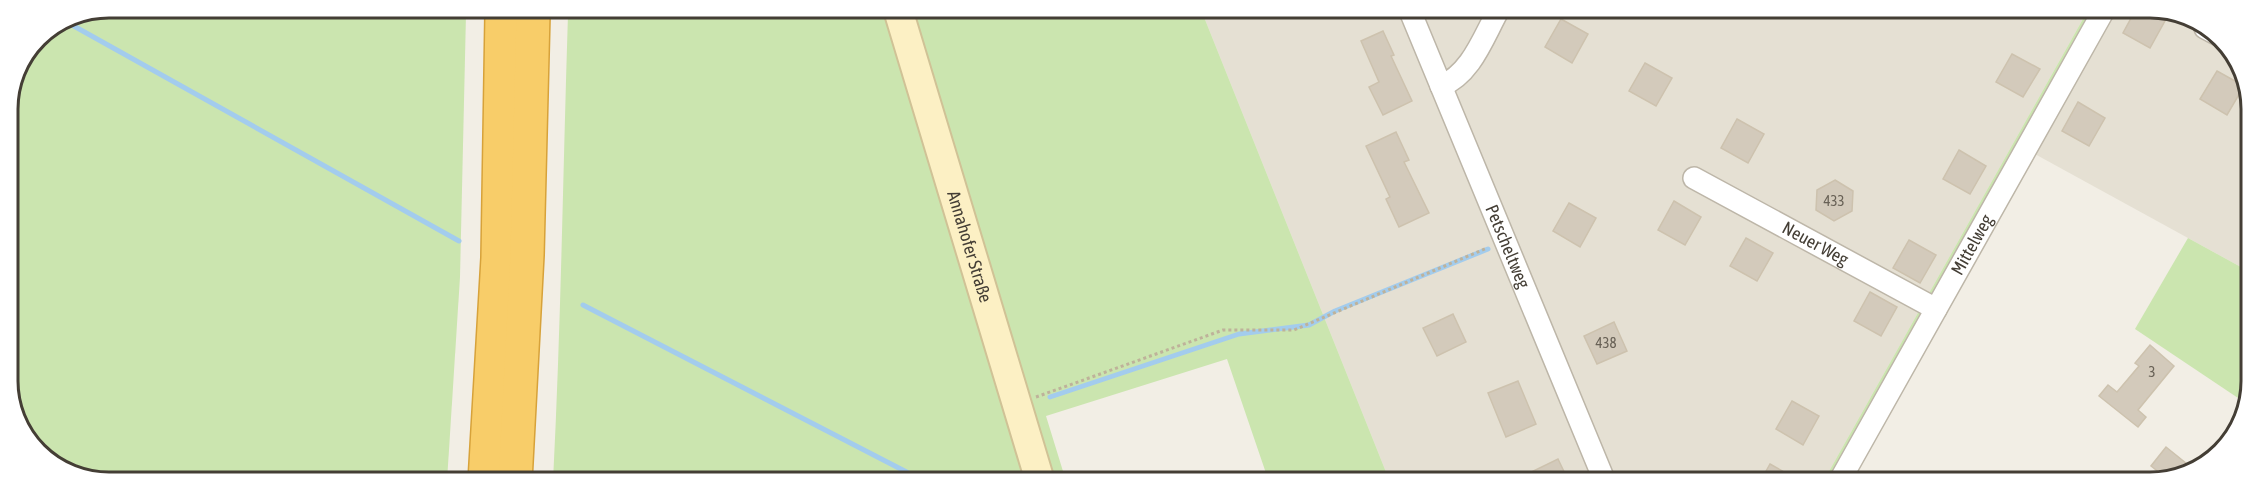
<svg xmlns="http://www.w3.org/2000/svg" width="2259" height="490" font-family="'Asap Condensed',sans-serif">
  <rect width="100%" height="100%" fill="#f2eee5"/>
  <g fill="#e5e0d3">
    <path d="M2170,9L2222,37L2249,89L2250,272L2033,153L2112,10Z"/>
    <path d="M2088,10L1823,482H1390L1202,12Z"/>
  </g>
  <g fill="#cbe5af">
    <path d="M2088,10H2112L1850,482H1823Z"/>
    <path d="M1202,12L1390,482H1269L1227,359L1046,416L1066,481H553C561,325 563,170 568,14Z"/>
    <path d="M466,14L460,277L447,481H89L37,453L10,401L8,103L37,37L70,15Z"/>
    <path d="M2188,238L2250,272V401L2247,404L2135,329Z"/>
  </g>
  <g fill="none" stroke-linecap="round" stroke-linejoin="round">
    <g stroke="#a3cced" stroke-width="5">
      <path d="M63,20L459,241"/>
      <path d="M583,305L924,481"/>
      <path d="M1050,397L1239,334L1309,325L1335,311L1488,249"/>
    </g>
  </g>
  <g fill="#d3cabb" stroke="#cdc2ae" stroke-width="1.5">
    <path d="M2136,9H2149L2166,19L2150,48L2123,33Z"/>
    <path d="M1561,19L1588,34L1572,63L1545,47Z"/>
    <path d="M1383,31L1394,55L1391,56L1412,101L1383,115L1369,87L1379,82L1361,41Z"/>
    <path d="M2012,54L2040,69L2023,97L1996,82Z"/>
    <path d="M1645,63L1672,78L1656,106L1629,91Z"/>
    <path d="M2217,71L2244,86L2227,115L2200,99Z"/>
    <path d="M2078,102L2105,118L2089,146L2062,131Z"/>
    <path d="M1737,119L1764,134L1748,163L1721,148Z"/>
    <path d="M1396,132L1409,160L1404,162L1429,213L1399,227L1386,199L1390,197L1366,146Z"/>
    <path d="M1959,150L1986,166L1970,194L1943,179Z"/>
    <path d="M1835,180L1853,191L1852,211L1834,221L1816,210L1817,190Z"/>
    <path d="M1674,201L1701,217L1685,245L1658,230Z"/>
    <path d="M1569,203L1596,218L1580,247L1553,231Z"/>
    <path d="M1746,238L1773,253L1757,281L1730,266Z"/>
    <path d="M1909,240L1936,255L1920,283L1893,268Z"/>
    <path d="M1870,292L1897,307L1881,336L1854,321Z"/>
    <path d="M1453,314L1466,342L1437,356L1423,328Z"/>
    <path d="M1614,322L1627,351L1597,364L1584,336Z"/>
    <path d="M2150,345L2174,366L2138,410L2146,417L2138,427L2099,396L2108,385L2117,392L2139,366L2135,363Z"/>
    <path d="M1518,381L1536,424L1506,437L1488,393Z"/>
    <path d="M1792,401L1819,416L1803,445L1776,429Z"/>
    <path d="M2166,447L2192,468L2166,478L2151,466Z"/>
    <path d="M1558,459L1569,482H1511Z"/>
    <path d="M1770,464L1802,482H1760Z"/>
  </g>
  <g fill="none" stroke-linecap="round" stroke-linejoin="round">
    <defs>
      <g id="street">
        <path id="s1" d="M1410,11L1605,482"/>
        <path d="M2205,28L2222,37"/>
        <path d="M1441,86C1471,74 1483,38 1498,11"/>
        <path id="s2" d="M1694,178L1936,309"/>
        <path id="s3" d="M1839,482L2104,10"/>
      </g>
      <g id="secondary">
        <path id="s4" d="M899,13L1040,481"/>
      </g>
      <g id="highway">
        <path d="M485,481L498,258L502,14"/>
        <path d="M515,481L527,255L533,14"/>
      </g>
    </defs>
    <use href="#street" stroke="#bdb6a8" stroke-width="24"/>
    <use href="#secondary" stroke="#d0c296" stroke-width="32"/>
    <use href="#highway" stroke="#d7a23a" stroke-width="36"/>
    <path stroke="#beb29a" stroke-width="3" stroke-dasharray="3 3" stroke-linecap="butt" d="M1036,397L1223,330H1294L1487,248"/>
    <use href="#street" stroke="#fff" stroke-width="21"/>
    <use href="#secondary" stroke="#fcf0c4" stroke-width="28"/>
    <use href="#highway" stroke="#f8cd69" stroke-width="33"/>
  </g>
  <g text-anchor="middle" stroke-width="6" stroke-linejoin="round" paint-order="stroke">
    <g font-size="15" fill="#686156">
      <text x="1834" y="206">433</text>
      <text x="1606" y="348">438</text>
      <text x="2152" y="377">3</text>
    </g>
    <g font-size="18" fill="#443e35" stroke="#fff">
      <text dy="6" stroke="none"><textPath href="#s2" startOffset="138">Neuer Weg</textPath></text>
      <text dy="6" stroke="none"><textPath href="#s3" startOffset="272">Mittelweg</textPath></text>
      <text dy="6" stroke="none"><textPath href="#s4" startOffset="244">Annahofer Straße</textPath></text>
      <text dy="6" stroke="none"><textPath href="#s1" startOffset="255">Petscheltweg</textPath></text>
    </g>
  </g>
  <path d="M0 0H2259V490H0ZM109 18H2150A91 91 0 0 1 2241 109V381A91 91 0 0 1 2150 472H109A91 91 0 0 1 18 381V109A91 91 0 0 1 109 18Z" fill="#fff" fill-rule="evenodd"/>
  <path fill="none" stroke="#443e35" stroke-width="3" d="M109 18H2150A91 91 0 0 1 2241 109V381A91 91 0 0 1 2150 472H109A91 91 0 0 1 18 381V109A91 91 0 0 1 109 18Z"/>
</svg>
